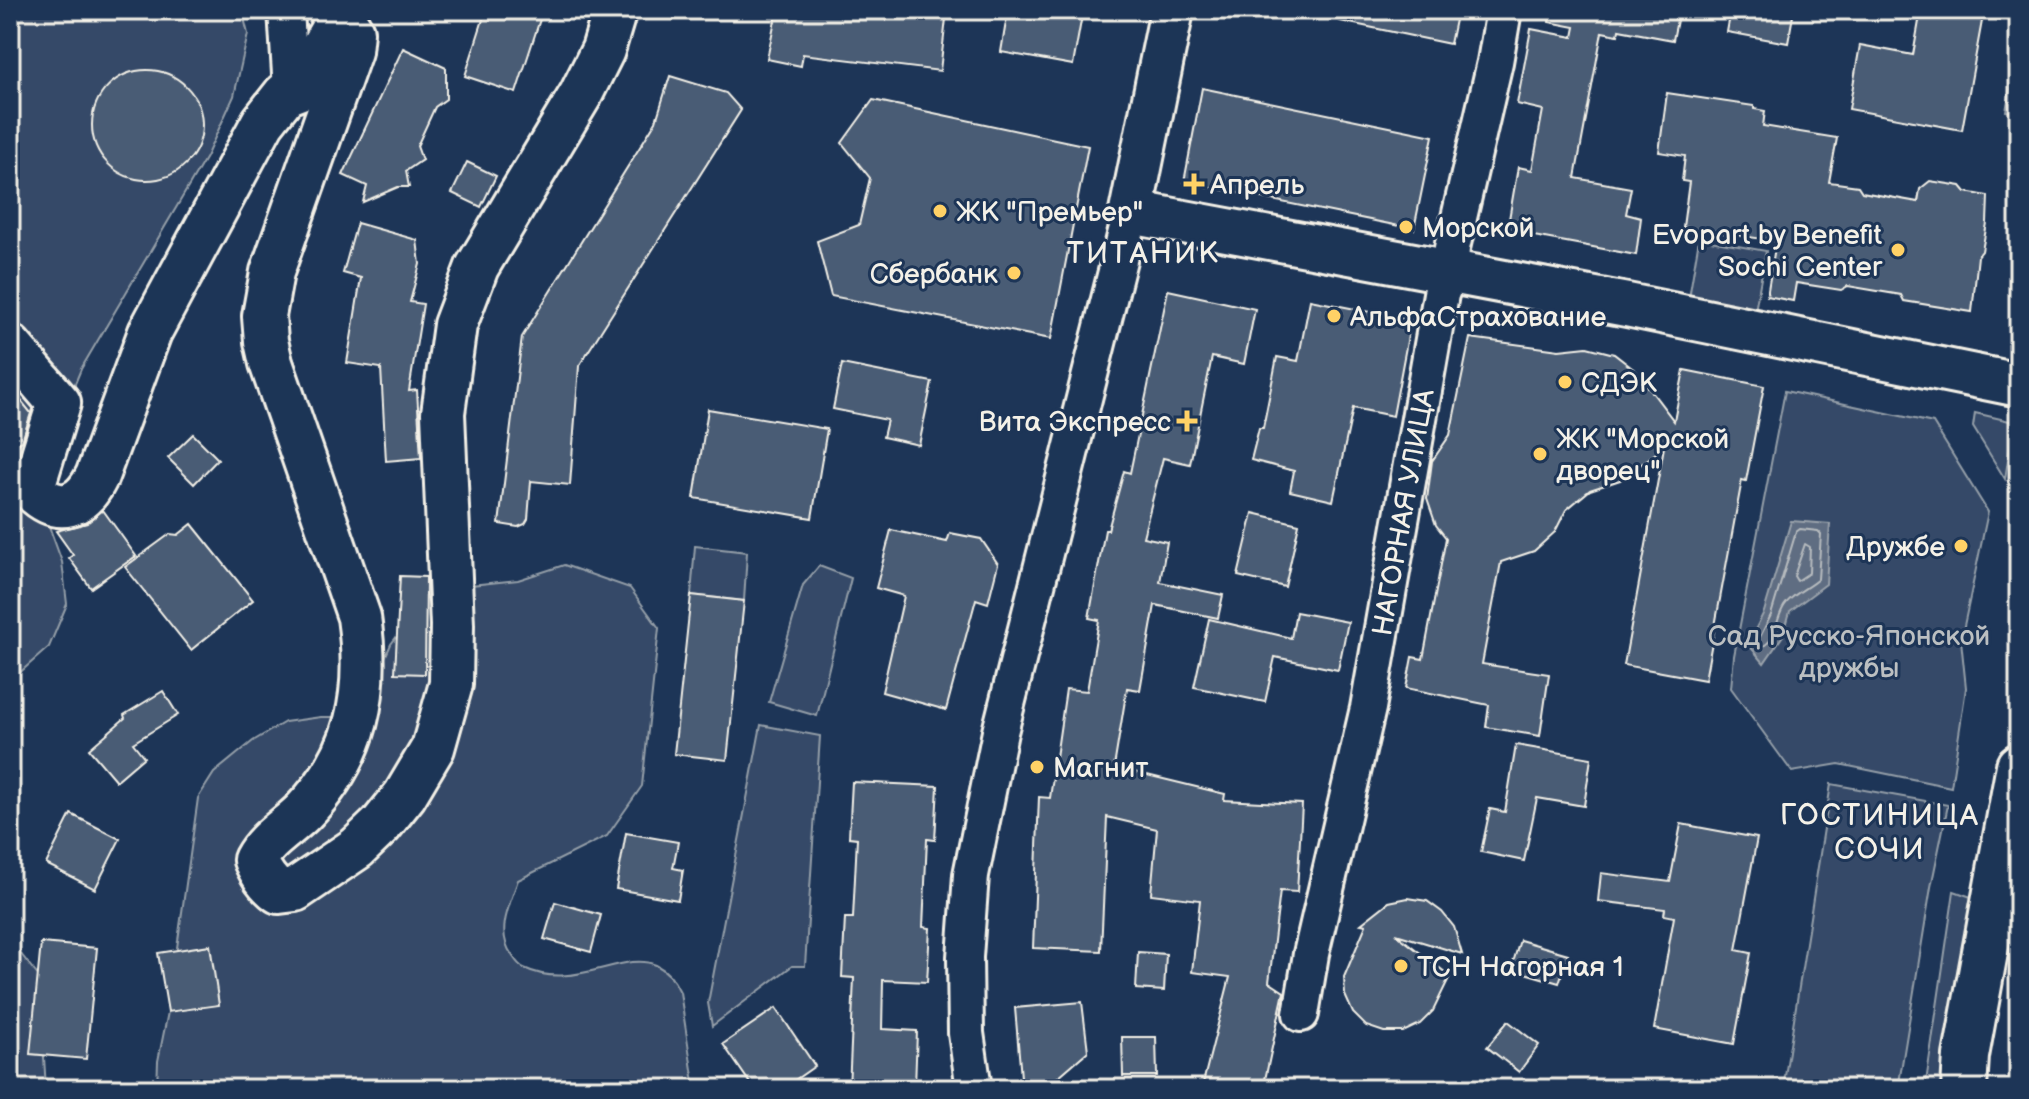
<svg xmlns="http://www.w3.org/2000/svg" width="2029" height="1099" font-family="'Balsamiq Sans',sans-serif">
  <rect width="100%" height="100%" fill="#1d3557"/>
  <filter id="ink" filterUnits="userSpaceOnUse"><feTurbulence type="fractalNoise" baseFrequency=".0125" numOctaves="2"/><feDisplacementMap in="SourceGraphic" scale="16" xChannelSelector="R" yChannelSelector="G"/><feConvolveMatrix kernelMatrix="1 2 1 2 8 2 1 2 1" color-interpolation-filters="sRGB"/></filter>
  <g filter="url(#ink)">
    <g fill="#354a67" stroke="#949ea8" stroke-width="2">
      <path d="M10,10H242L248,34L234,96L206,157L81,369L40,468L45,515L62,562L67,604L49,647L17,675L10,677Z"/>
      <path d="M2019,42V114L2006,111Z"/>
      <path d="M1699,239L1766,251L1755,311L1689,298Z"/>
      <path d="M1785,391L1933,423L1988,512L1961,640L1966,688L1951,787L1839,764L1792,772L1731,688L1734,656Z"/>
      <path d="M1975,413L2014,422L2005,479L1973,427Z"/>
      <path d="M695,546L747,552L744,601L691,595Z"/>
      <path d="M564,565L630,588L659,628L642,786L607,836L518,880C510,904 495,932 512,955C516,961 518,965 524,968C574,992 623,950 656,965C668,971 675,981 680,992L695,1089H157L158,1061L168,1012L198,798L214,773L253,741L285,722L321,717H359L391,644L433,589L518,580Z"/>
      <path d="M819,566L851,578L817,716L769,702L803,585Z"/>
      <path d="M761,725L820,736L805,966H792L712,1026L708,1003Z"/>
      <path d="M1831,784L1948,805L1931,887L1898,1089H1783Z"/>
      <path d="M1954,891L1974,898L1944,1089H1925Z"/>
      <path d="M10,940L39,977L46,1089H10Z"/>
    </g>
    <path fill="#5e6d82" stroke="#9aa2ab" stroke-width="2" d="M1791,521L1830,524L1826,584L1790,611L1784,634L1764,663L1748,644L1764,612Z"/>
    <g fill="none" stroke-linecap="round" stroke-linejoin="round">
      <g stroke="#b8bcbf" stroke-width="2">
        <path d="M1800,529L1818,531L1821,534L1818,579C1808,588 1789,596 1783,608C1775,622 1777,639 1762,647L1758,641L1771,615L1796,532Z"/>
        <path d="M1805,544L1810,547L1809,573L1797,581L1794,576Z"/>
      </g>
    </g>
    <g fill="#485b74" stroke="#f4f1e8" stroke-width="2">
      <path d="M486,10H543L516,93L465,76Z"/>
      <path d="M777,10H947L940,71L803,54L801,66L767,59Z"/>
      <path d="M1008,10H1083L1073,65L1001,52Z"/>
      <path d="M1342,10H1457L1450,44L1340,21Z"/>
      <path d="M1550,10H1679L1673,40L1619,30L1618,35L1602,32L1575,178L1631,188L1626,214L1641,218L1636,255L1507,231L1518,167L1532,170L1543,110L1517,104L1531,29L1573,37L1575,27L1549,22Z"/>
      <path d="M1731,10H1794L1788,43L1727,32Z"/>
      <path d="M1921,10H1984L1962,130L1849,109L1860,45L1913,55Z"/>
      <path d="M403,48L446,68V99L435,107L417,146L422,160L406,171L409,187H398L363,202L367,186L343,175Z"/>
      <circle cx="147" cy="125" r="55"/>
      <path d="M670,76L726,93L741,110L579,366L570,485L531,481L528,519L525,524L518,527L499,524L522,337L656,121Z"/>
      <path d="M1202,88L1433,136L1414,229L1184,182Z"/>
      <path d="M1667,93L1754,106V109L1765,111L1763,126L1837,138L1829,182L1858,186L1862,192L1918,202L1920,189L1930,181L1961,186L1966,192L1988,196L1987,223L1982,251L1978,256L1972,312L1904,301L1901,295L1848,286L1841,290L1796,283L1793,301L1767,296L1776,241L1683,227L1689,182L1682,181L1685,156L1659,152Z"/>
      <path d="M873,100L1088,146L1051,339L831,296L817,241L859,225L870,178L842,143Z"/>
      <path d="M467,162L496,176L481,207L452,193Z"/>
      <path d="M357,223L417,240L420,264L410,302L423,304L409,391L417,390L421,458L386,461L381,368L347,363L361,278L343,273Z"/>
      <path d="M1168,290L1255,309L1244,364L1212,357L1190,464L1163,458L1143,537L1167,542L1160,582L1223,595L1218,618L1155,605L1140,690L1127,688L1114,767L1225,794L1224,800L1302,804L1297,892L1280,891L1269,982L1284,992L1263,1089H1228L1203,1083L1230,977L1192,972L1200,900L1151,894L1157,829L1107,817L1101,951L1033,948L1039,797L1050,798L1066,689L1087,691L1099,620L1089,618L1105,530H1108L1124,471L1130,473Z"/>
      <path d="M1310,300L1411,320L1393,416L1353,408L1333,501L1290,491L1294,471L1251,460L1259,428H1263L1277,357L1298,361Z"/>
      <path d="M1470,338L1559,350L1587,347L1614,354L1636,371L1674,421L1684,370L1764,386L1746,481L1742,480L1705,680L1624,665L1664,447L1620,480L1590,490L1566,510L1555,532L1534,551L1501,562L1482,664L1549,674L1540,736L1486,727L1489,705L1406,688L1412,657L1423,659L1446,538L1436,525L1427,499L1432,461L1450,435Z"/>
      <path d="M842,364L932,382L919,445L883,437L887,420L833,409Z"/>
      <path d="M10,387L31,413L22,441L10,451Z"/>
      <path d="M708,409L827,429L812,518L694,498Z"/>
      <path d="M193,434L218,459L194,484L168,458Z"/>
      <path d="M103,510L136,556L91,588L69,558L73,555L56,531L87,523Z"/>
      <path d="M1253,513L1299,524L1285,587L1238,576Z"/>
      <path d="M192,524L253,600L191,650L125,567L170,534L178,535Z"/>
      <path d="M891,530L947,542L950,533L981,539L998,564L988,603L976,599L946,710L882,692L904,596L876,588Z"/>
      <path d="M400,576L426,577L425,674L395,673Z"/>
      <path d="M691,595L744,601L727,760L674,754Z"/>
      <path d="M1296,612L1348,622L1338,670L1275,657L1265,702L1194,687L1209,619L1291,638Z"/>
      <path d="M163,691L178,715L133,743L144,757L116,781L89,749L125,718L124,715Z"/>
      <path d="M1516,745L1591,758L1584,806L1537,798L1524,861L1481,852L1490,809L1505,812Z"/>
      <path d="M852,782L938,786L935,840L927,839L923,927L930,928L927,982L883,980L882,1029L917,1031L915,1087L880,1085V1089H849L854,978L842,977L845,918H853L857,838L849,837Z"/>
      <path d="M71,814L120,839L95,889L46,864Z"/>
      <path d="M1681,824L1757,838L1736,950L1751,953L1734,1044L1654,1029L1674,917L1664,915L1665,909L1598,901L1601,873L1670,882Z"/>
      <path d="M626,833L678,842L673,868L683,870L678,900L616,889Z"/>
      <path d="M1408,898L1427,901L1442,912L1454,927L1462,954L1396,934L1450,976L1433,1011L1420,1024L1403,1032H1384L1366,1026L1353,1013L1345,995L1344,977L1366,925L1361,924L1389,902Z"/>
      <path d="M555,902L601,915L591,952L544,939Z"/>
      <path d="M1520,940L1568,954L1559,983L1511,969Z"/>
      <path d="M41,943L97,948L86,1059L30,1054Z"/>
      <path d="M210,945L219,1005L168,1012L158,953Z"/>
      <path d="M1138,952L1166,954L1164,991L1136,989Z"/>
      <path d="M1082,1002L1088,1051L1044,1089H1022L1015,1008Z"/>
      <path d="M776,1008L815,1066L795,1080L801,1089H754L723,1044Z"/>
      <path d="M1508,1021L1539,1045L1519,1072L1487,1047Z"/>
      <path d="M1122,1037H1156L1157,1076H1123Z"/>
    </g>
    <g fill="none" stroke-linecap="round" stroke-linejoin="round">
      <defs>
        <g id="minor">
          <path d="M286,10L291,90"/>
          <path id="s1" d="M1301,1014L1311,954L1368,708L1441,294L1450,272L1452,248L1495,62L1504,10"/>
          <path d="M974,1089L966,1033L965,957L971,875L1000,732L1131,212"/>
        </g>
        <g id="tertiary">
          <path d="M1172,10L1131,212L1627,305L2019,385"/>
          <path d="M10,346L59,403L32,490C59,516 82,507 97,476L150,332L263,122L285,94L298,89L341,14L352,32L350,51L272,272L264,316L266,341L271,363L359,617C370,693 358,755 303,812C286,829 266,839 255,860C261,873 267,883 279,892L295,890L357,848L381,825L405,795L433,748L451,684L452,625L443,413L455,325L477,267L581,94L603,50L615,10"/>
        </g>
        <path id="primary" d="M1964,1089L1966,1056L2019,766"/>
      </defs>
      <use href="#minor" stroke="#f4f1e8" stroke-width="40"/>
      <use href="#tertiary" stroke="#f4f1e8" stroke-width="48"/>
      <use href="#primary" stroke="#f4f1e8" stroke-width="50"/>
      <use href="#minor" stroke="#1d3557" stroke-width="34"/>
      <use href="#tertiary" stroke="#1d3557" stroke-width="42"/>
      <use href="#primary" stroke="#1d3557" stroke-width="44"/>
    </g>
  </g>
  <g fill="#ffd166" stroke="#1d3557" stroke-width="3">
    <path d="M1190 172h8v8h8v8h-8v8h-8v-8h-8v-8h8z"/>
    <circle cx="940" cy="211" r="8"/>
    <circle cx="1406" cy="227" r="8"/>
    <circle cx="1898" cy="250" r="8"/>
    <circle cx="1014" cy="273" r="8"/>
    <circle cx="1334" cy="316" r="8"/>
    <circle cx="1565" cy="382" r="8"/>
    <path d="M1183 409h8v8h8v8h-8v8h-8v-8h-8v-8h8z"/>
    <circle cx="1540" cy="454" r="8"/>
    <circle cx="1961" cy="546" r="8"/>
    <circle cx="1037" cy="767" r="8"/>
    <circle cx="1401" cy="966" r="8"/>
  </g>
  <g text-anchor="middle" stroke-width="6" stroke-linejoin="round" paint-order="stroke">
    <g font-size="28" fill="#f4f1e8" stroke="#1d3557" text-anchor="start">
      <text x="1210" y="194">Апрель</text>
      <text x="956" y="221">ЖК "Премьер"</text>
      <text x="1422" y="237">Морской</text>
      <text x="1882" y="244" text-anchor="end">Evopart by Benefit<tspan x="1882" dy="32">Sochi Center</tspan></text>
      <text x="998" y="283" text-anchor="end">Сбербанк</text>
      <text x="1350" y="326">АльфаСтрахование</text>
      <text x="1581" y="392">СДЭК</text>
      <text x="1171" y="431" text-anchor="end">Вита Экспресс</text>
      <text x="1556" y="448">ЖК "Морской<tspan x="1556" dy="32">дворец"</tspan></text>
      <text x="1945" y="556" text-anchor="end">Дружбе</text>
      <text x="1053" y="777">Магнит</text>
      <text x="1417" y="976">ТСН Нагорная 1</text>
    </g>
    <g font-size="28" fill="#f4f1e8" stroke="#1d3557">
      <text dy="10" stroke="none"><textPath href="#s1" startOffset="512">НАГОРНАЯ УЛИЦА</textPath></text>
    </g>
    <g font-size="28" fill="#bbbfc1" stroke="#1d3557">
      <text x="1849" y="645">Сад Русско-Японской<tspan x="1849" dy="32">дружбы</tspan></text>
    </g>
    <g font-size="30" letter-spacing="2" fill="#f4f1e8" stroke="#1d3557">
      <text x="1143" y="263">ТИТАНИК</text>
      <text x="1880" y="825">ГОСТИНИЦА<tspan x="1880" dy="34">СОЧИ</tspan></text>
    </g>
  </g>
  <rect width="2029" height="1099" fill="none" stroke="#1d3557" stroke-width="40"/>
  <rect x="20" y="20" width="1989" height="1059" fill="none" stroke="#f4f1e8" stroke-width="3" filter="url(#ink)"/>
</svg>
